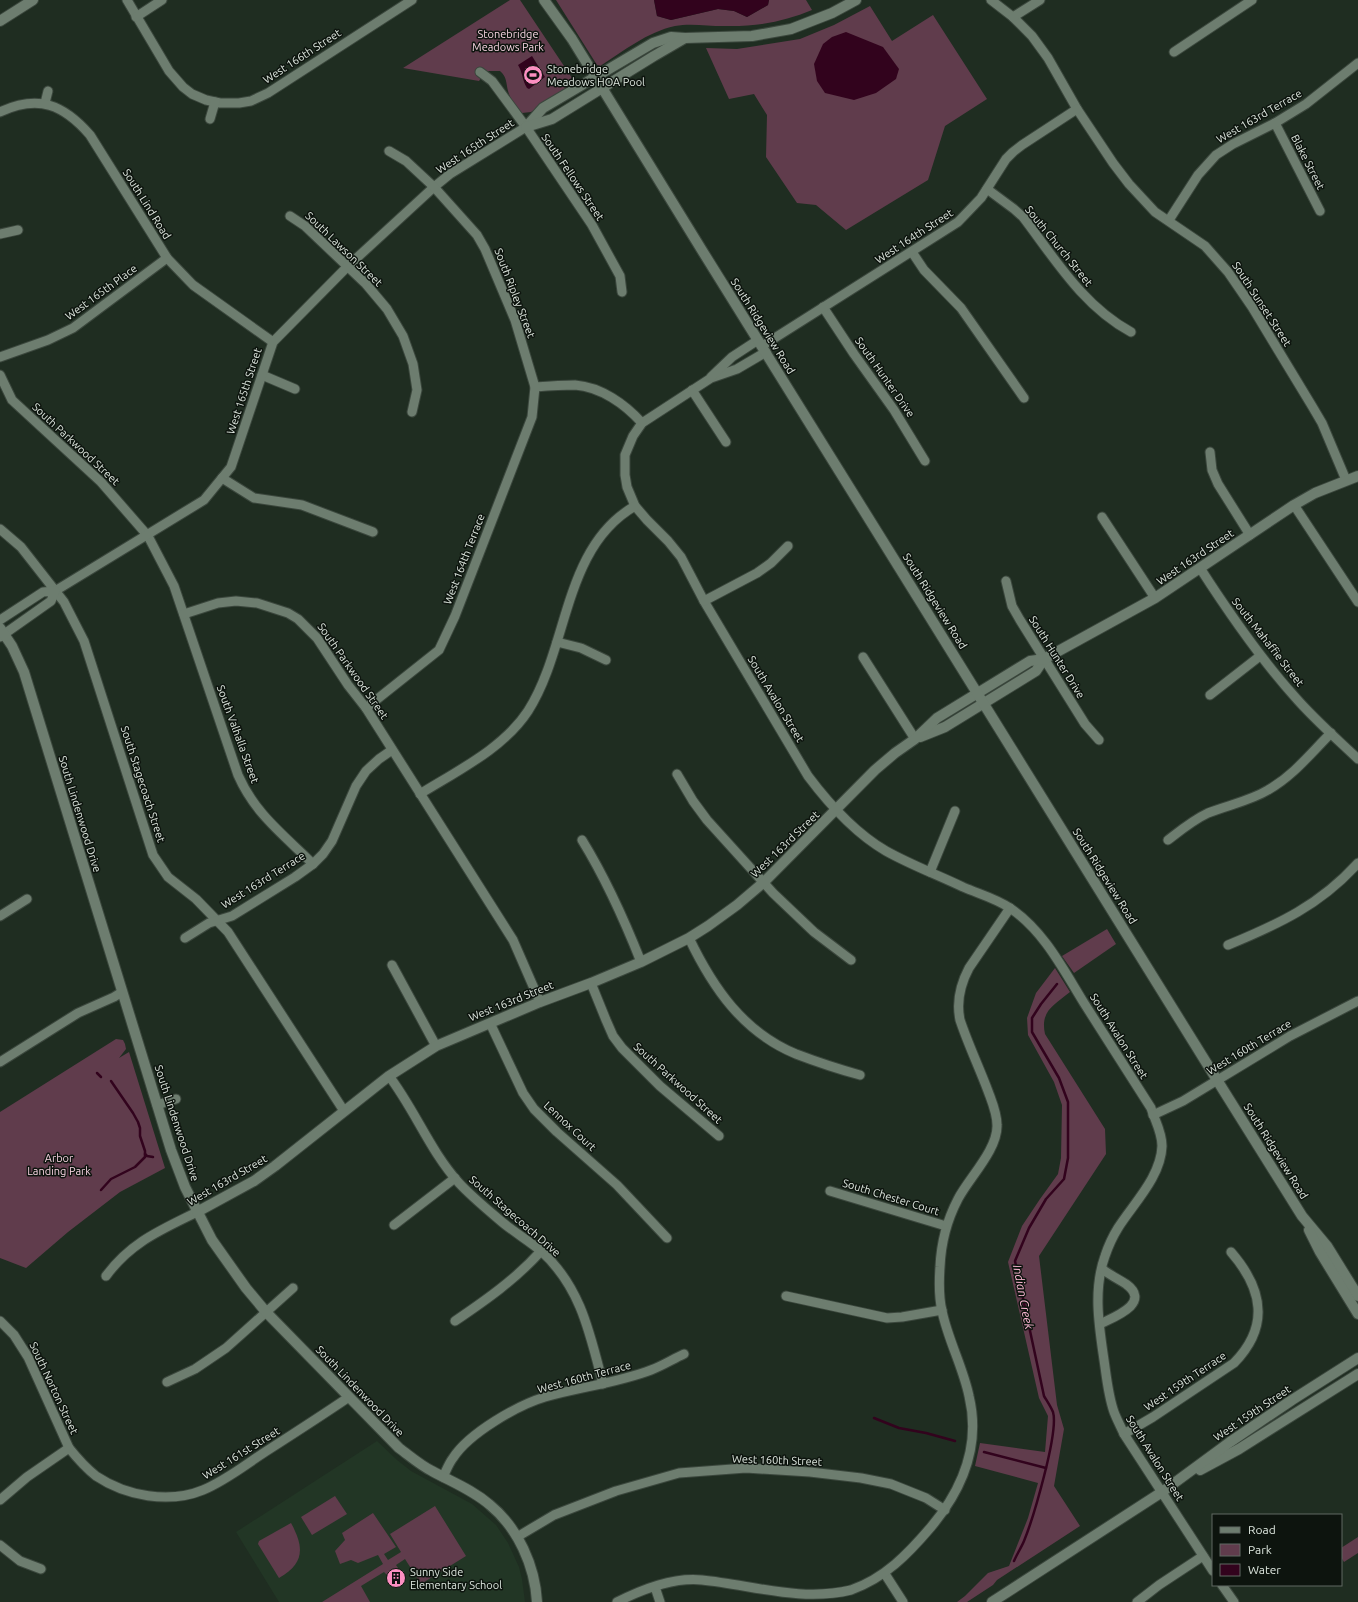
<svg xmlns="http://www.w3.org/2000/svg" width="1358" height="1602" font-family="Ubuntu,sans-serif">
  <rect width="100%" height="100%" fill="#1f2d21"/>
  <path fill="#223625" d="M377,1441L397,1460L411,1471L472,1504L496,1525L508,1543L519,1567L522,1579L525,1602H279L236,1532Z"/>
  <g fill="#603c4c">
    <path d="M510,0H520L574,81V85L531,112L522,113C516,108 510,99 508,91C506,83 507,77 500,71H486L479,81L403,68Z"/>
    <path d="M556,0H654L657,16L671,20L718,9L734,11L747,17L768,5L769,0H806L812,10C784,22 754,27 723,26C708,26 690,23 675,26C647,32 624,51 600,66L597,65Z"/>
    <path d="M870,6L892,41L933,15L987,99L945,126L928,180L846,230L816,205L797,203L766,157L767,115L754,94L729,99L706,48L737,49L800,39L834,25Z"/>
    <path d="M1107,929L1116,944L1074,973L1062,956Z"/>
    <path d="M1055,968L1070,992C1054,1005 1040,1011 1045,1034L1105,1129L1106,1154L1039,1256L1057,1405L1064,1429L1054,1486L1080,1526L997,1580L993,1585L967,1602H957L965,1596L988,1573L1009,1566L1028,1518L1038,1483L975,1466L980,1443L1045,1452L1048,1416L1039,1398L1008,1262L1022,1226L1040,1199L1058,1174L1061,1158L1062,1105L1054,1082L1028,1035L1027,1018L1036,993Z"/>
    <path d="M116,1039L123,1040L125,1044L126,1049L119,1058L129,1052L165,1168L120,1192L68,1232L26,1268L0,1258V1112Z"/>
    <path d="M335,1496L347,1514L312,1535L301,1517Z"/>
    <path d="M435,1506L466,1556L421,1584L405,1559L396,1565L398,1568L387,1575L384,1572L361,1586L370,1602H322L383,1564L378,1555L358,1563L351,1560L340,1564L335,1551L345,1540L342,1533L373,1513L396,1547L384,1554L388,1560L401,1552L390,1534Z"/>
    <path d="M291,1523C304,1547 305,1563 279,1578L258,1544L259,1541Z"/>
    <path d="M1358,1537V1553L1344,1562L1341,1557V1548Z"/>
  </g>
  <g fill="#32031d">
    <path d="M654,0H769L768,5L747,17L734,11L718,9L671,20L657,16Z"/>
    <path d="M846,32L883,47L899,69L896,79L876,93L854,100L825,93L817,81L814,64L823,44L832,37Z"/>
    <path d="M532,56L545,77L529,89L527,88C522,80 523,73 518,65Z"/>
  </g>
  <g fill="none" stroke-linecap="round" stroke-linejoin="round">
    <g stroke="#32031d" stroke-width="2.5">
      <path d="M97,1073L101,1077"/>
      <path d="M145,1154L147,1156L153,1157"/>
      <path d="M101,1190L111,1179L135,1167L145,1157V1151L140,1136V1128L138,1122L133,1113L111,1081"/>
      <path d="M874,1418L899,1428L926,1433L955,1441"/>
      <path d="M984,1452L1046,1468"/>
      <path d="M1014,1561C1017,1554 1021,1548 1024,1541C1033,1519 1059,1432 1053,1412C1051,1407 1047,1401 1044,1396L1015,1261L1029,1228L1046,1199L1064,1179L1068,1158V1102L1059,1078L1032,1032V1018L1041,1004L1057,984"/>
    </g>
    <defs>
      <g id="minor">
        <path d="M127,0L169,71L183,87L192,94L206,100L220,103H239L251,101L268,93L412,0"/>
        <path d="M991,0L1013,17L1032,36L1048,58L1077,109L1113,163L1129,184L1155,212L1205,246L1228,272L1252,307L1312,406L1322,423L1346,480"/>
        <path d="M136,17L162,0"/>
        <path d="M1013,17L1040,0"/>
        <path d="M1174,52L1252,0"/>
        <path d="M480,72L492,81L526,127L592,225L620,276L622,292"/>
        <path d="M45,103L48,91"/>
        <path d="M0,112C39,94 64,105 90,135L167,258L193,285L273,342"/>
        <path d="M210,119L215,102"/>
        <path d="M1275,123L1320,211"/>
        <path d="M987,189L1014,209L1023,217C1055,259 1083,306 1131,332"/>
        <path d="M290,216L305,226L366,284L387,309L403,336L413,364L417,390L412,412"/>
        <path d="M1169,220L1198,175L1216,155L1233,144L1275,123L1306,104L1358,63"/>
        <path d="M0,234L18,230"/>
        <path d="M912,252L924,270L961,308L1024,398"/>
        <path d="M823,307L854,354L894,410L925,461"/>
        <path d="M762,346L958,222L981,198L1006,159L1013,152L1022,145L1077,109"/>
        <path d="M766,352L737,369L711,378L642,423L633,436L625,455V475L627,487L635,506L647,520L668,541L681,557L704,601L808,776C829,804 855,833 886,851C911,865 938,875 963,887C979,894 995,898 1010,908C1044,931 1063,969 1084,1003C1106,1038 1129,1073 1151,1108C1155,1121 1162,1132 1162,1146C1161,1177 1133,1204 1118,1228C1113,1236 1108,1247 1105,1256C1092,1292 1100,1331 1105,1367C1107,1382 1109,1398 1114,1412C1117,1420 1121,1427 1124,1434L1213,1571"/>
        <path d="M0,357L48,340L73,328L167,258"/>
        <path d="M0,375L12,400L101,482L148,536L174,586L238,775C255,814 284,835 313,864"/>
        <path d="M262,375L295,389"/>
        <path d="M711,377L732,357L758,340"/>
        <path d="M535,387C548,386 562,385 575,385C601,387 625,404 642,423"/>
        <path d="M692,390L726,442"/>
        <path d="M1210,452L1212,470L1218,484L1250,535"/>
        <path d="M222,478L254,498L302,505L373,532"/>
        <path d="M1294,505L1358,602"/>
        <path d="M1102,517L1155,598"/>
        <path d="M0,529L21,547L64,602L84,641L153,855L168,877L196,899L228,932L344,1111"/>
        <path d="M1200,568C1229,613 1259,657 1295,697C1314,719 1337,739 1358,759"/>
        <path d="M1006,581L1012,606L1020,620L1085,724L1099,740"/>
        <path d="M55,591L204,500L231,467L273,342L348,266L434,187L450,174L526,127"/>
        <path d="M704,601L757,573L771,563L788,546"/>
        <path d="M184,614L218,603L236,601L257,603L288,613L298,619L317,638L348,685L366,708L513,940L540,1002"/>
        <path d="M0,620L43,592L55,591L51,601L0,637"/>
        <path d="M557,642L581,648L606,660"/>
        <path d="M863,657L915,739"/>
        <path d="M1210,695L1260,656"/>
        <path d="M366,708L439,650L455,616L532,417L535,387L515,320L485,249L477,235L434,187L406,161L389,151"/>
        <path d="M677,774L693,801L707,820L773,893L814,932L851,960"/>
        <path d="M420,794C457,771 504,748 528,711C569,647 563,547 635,506"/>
        <path d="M582,840C606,879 624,919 641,962"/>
        <path d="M1168,840C1181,830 1193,820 1208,813C1228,805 1250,801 1268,790C1293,776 1311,753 1331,733"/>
        <path d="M930,872L955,811"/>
        <path d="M0,916L27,899"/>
        <path d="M185,938L209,923L232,916L295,877L313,864L323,854L332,841L356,786L366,771L379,759L392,750"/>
        <path d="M689,938C713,988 743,1032 796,1054C817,1062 838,1069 860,1075"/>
        <path d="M1228,945C1279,924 1320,905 1358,863"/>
        <path d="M392,965L436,1046"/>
        <path d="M591,983L606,1020L613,1036L622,1048L660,1086L719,1136"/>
        <path d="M490,1023L523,1093L534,1109L557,1132L617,1185L667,1238"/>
        <path d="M0,1062L78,1013L114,997L122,992"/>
        <path d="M389,1076C415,1110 430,1151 459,1183C472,1197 488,1210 502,1222C514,1232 529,1241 541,1251C581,1287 590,1334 603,1384"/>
        <path d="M157,1105L176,1099"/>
        <path d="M1153,1115L1183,1101L1290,1036L1358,1001"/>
        <path d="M830,1191L946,1226"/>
        <path d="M394,1225L455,1178"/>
        <path d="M106,1276C131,1242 161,1230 197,1212"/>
        <path d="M786,1296L887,1318L902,1317L942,1310"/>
        <path d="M0,1321L14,1335L28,1357L69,1448"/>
        <path d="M455,1321C486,1300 516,1279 541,1251"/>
        <path d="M1100,1324C1114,1317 1152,1303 1126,1284C1118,1279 1110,1275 1102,1269"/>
        <path d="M167,1382L195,1369L226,1348L293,1288"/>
        <path d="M1124,1434L1153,1417L1234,1363C1270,1326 1263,1289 1231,1252"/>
        <path d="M443,1477C446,1471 449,1463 453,1458C469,1433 518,1405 545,1397C580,1387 617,1383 651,1370C662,1366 673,1359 684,1354"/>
        <path d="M0,1500L27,1477L69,1448C77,1458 86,1468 96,1476C126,1496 169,1504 203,1490C225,1481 245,1465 265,1452C293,1434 321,1416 349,1397"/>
        <path d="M517,1537L554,1515L616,1491L679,1473L746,1468L810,1472L861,1478L891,1484L926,1498L945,1510"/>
        <path d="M0,1545L20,1561L41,1569"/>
        <path d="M885,1574L903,1602"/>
        <path d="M1222,1585L1234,1602"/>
        <path d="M655,1587L660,1602"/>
        <path d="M617,1602C643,1589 673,1577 702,1580C752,1585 801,1602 851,1590C885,1578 908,1554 931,1527C962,1490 981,1446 969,1396C963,1367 948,1340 942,1311C939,1298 939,1281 940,1267C941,1243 947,1220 958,1199C969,1178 998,1149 997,1125C997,1113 992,1102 988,1091C979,1067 968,1044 960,1020C956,1001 960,985 969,968L1010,908"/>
        <path d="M1137,1602L1159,1585L1203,1556"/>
      </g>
      <g id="tertiary">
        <path d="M0,21L33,0"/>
        <path d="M526,127L543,108L653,43L671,37L685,38L752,36L791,29L832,13L856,0"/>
        <path d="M526,127L552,119L654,56L685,38"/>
        <path d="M0,628L12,646L24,672L171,1150L185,1187L212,1240L246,1288L266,1312L399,1448C410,1456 420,1465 432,1471C452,1482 473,1490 490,1505C518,1528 535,1566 537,1602"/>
        <path d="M920,737L945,727L1036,671L1044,659"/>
        <path d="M197,1212L254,1181L275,1166L389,1076L436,1046L540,1002L591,983L641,962L689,938L708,926L737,905L764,882L875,770L895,753L915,739L937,718L1030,661L1044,659L1155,598L1294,505L1315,493L1358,476"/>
      </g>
      <g id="secondary">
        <path d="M544,0L572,39L703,252L902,572L1222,1088L1302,1216L1327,1246L1358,1296"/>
        <path d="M1309,1230L1320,1252L1358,1314"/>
        <path d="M1200,1470L1239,1449L1358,1374"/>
        <path d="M992,1602L1162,1492L1230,1442L1292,1400L1358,1358"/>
      </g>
    </defs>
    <use href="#minor" stroke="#3b473d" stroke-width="11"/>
    <use href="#tertiary" stroke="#3b473d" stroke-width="12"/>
    <use href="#secondary" stroke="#3b473d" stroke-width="12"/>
    <use href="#minor" stroke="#6d7d6f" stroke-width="9"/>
    <use href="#tertiary" stroke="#6d7d6f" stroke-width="10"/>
    <use href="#secondary" stroke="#6d7d6f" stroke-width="10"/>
  </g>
  <defs>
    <symbol id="stadium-disc" viewBox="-11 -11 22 22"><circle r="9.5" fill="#fc8fc1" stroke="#0d140e"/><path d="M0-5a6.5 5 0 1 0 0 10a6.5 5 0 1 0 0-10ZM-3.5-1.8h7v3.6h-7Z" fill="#111"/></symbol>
    <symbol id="building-disc" viewBox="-11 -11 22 22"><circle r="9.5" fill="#fc8fc1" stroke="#0d140e"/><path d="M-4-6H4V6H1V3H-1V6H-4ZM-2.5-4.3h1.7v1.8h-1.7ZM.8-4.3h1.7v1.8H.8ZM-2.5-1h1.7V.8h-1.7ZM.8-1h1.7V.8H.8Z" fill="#111"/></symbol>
  </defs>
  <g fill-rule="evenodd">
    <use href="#stadium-disc" x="522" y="64" width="22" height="22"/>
    <use href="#building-disc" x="385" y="1567" width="22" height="22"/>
  </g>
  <g text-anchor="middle" stroke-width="3" stroke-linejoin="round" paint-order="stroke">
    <g font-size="11" fill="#f7d3e1" stroke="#0d140e">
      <text x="508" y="38">Stonebridge<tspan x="508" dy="13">Meadows Park</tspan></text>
      <text x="59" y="1162">Arbor<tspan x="59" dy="13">Landing Park</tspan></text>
    </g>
    <g font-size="11" fill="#dee7df" stroke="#0d140e">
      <text transform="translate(302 56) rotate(-33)" y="4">West 166th Street</text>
      <text transform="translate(1259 116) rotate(-30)" y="4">West 163rd Terrace</text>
      <text transform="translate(475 146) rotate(-33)" y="4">West 165th Street</text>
      <text transform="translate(1308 162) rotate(63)" y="4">Blake Street</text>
      <text transform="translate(573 177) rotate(56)" y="4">South Fellows Street</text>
      <text transform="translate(147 204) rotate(58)" y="4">South Lind Road</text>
      <text transform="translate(914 236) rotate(-33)" y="4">West 164th Street</text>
      <text transform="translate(1059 246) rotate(51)" y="4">South Church Street</text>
      <text transform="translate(344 249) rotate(44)" y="4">South Lawson Street</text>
      <text transform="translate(101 292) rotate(-36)" y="4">West 165th Place</text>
      <text transform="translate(515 293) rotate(69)" y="4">South Ripley Street</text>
      <text transform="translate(1262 304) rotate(57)" y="4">South Sunset Street</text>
      <text transform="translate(763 326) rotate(58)" y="4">South Ridgeview Road</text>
      <text transform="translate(885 377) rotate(55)" y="4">South Hunter Drive</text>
      <text transform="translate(244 391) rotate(-72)" y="4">West 165th Street</text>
      <text transform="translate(76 444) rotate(43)" y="4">South Parkwood Street</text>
      <text transform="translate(1195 557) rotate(-34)" y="4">West 163rd Street</text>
      <text transform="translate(464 559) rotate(-69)" y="4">West 164th Terrace</text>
      <text transform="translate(935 601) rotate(58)" y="4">South Ridgeview Road</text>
      <text transform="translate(1268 642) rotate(52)" y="4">South Mahaffie Street</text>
      <text transform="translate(1057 657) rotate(58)" y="4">South Hunter Drive</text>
      <text transform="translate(353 671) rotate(55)" y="4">South Parkwood Street</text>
      <text transform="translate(776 699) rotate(59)" y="4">South Avalon Street</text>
      <text transform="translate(238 734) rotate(70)" y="4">South Valhalla Street</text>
      <text transform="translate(143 784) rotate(72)" y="4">South Stagecoach Street</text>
      <text transform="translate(80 814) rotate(73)" y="4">South Lindenwood Drive</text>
      <text transform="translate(785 844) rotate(-44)" y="4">West 163rd Street</text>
      <text transform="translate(1105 876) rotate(58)" y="4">South Ridgeview Road</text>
      <text transform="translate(263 880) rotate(-32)" y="4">West 163rd Terrace</text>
      <text transform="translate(511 1001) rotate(-22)" y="4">West 163rd Street</text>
      <text transform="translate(1119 1036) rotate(58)" y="4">South Avalon Street</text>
      <text transform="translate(1249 1047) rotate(-31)" y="4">West 160th Terrace</text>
      <text transform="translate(678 1083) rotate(42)" y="4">South Parkwood Street</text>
      <text transform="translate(177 1123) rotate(72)" y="4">South Lindenwood Drive</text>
      <text transform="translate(570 1126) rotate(43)" y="4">Lennox Court</text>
      <text transform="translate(1276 1151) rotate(58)" y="4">South Ridgeview Road</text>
      <text transform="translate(227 1180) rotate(-30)" y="4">West 163rd Street</text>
      <text transform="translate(891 1197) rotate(17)" y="4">South Chester Court</text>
      <text transform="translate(515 1216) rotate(41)" y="4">South Stagecoach Drive</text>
      <text transform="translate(584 1377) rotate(-15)" y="4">West 160th Terrace</text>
      <text transform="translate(1185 1381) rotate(-34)" y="4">West 159th Terrace</text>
      <text transform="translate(54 1388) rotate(65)" y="4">South Norton Street</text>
      <text transform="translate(360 1391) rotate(46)" y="4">South Lindenwood Drive</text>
      <text transform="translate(1252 1413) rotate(-34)" y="4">West 159th Street</text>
      <text transform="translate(241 1453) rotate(-32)" y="4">West 161st Street</text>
      <text transform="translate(1155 1458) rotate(58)" y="4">South Avalon Street</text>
      <text transform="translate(777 1460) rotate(2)" y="4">West 160th Street</text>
    </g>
    <g font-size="11" fill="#dee7df" stroke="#0d140e" text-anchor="start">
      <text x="547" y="73">Stonebridge<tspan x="547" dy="13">Meadows HOA Pool</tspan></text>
      <text x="410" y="1576">Sunny Side<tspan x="410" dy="13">Elementary School</tspan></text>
    </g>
    <g font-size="12" font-style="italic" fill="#fdb8d5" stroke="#0d140e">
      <text transform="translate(1023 1297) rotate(79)" y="4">Indian Creek</text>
    </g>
  </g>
  <rect x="1212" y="1514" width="130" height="72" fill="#0d140e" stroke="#616862"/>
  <rect x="1220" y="1527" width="20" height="6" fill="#6d7d6f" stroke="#616862"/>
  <text x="1248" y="1534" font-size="12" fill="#dee7df">Road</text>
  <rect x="1220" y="1544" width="20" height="12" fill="#603c4c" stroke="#616862"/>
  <text x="1248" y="1554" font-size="12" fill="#dee7df">Park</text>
  <rect x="1220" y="1564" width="20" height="12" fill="#32031d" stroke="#616862"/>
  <text x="1248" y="1574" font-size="12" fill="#dee7df">Water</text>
</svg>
